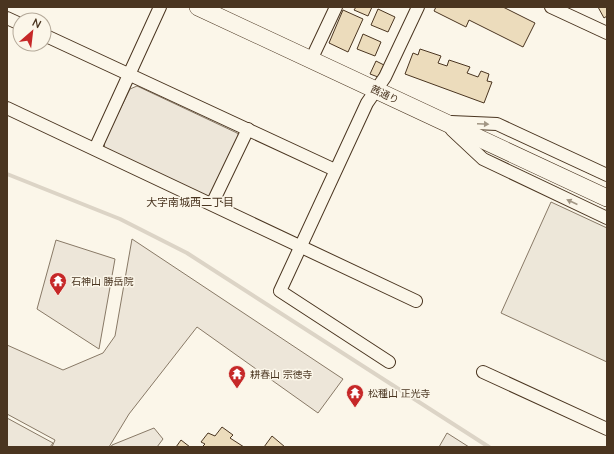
<svg xmlns="http://www.w3.org/2000/svg" width="614" height="454" font-family="Mulish,'Noto Sans JP',sans-serif">
  <rect width="100%" height="100%" fill="#fbf6e9"/>
  <g fill="#ede6d9" stroke="#887966">
    <path d="M137,86L237,133L241,138L213,194L208,197L105,149L104,142L130,89Z"/>
    <path d="M132,239L343,379L318,413L197,327L129,414L109,447H52L55,440L7,414V345L63,370L103,353L115,336Z"/>
    <path d="M56,240L115,259L99,349L37,309Z"/>
    <path d="M7,418L53,443L50,447H7Z"/>
    <path d="M154,428L163,439L157,447H111L112,445Z"/>
    <path d="M447,433L469,447H439Z"/>
  </g>
  <path fill="#ede7d9" stroke="#887966" d="M551,202L607,228V362L501,313Z"/>
  <g fill="none" stroke-linecap="round" stroke-linejoin="round">
    <path stroke="#dcd4c6" stroke-width="4" d="M7,174L120,219L187,253L489,447"/>
  </g>
  <g fill="#ecdcbc" stroke="#4a3520">
    <path d="M356,7H372L368,16L354,10Z"/>
    <path d="M436,7H503L535,23L523,47L469,20L466,27L434,11Z"/>
    <path d="M598,7H607V16L604,18Z"/>
    <path d="M378,9L395,17L388,32L371,25Z"/>
    <path d="M343,10L363,19L348,52L329,43Z"/>
    <path d="M363,34L381,42L375,56L357,49Z"/>
    <path d="M420,49L441,56L438,63L447,66L449,60L470,67L467,73L478,77L481,71L489,74L487,81L492,82L484,103L405,74L413,53L418,55Z"/>
    <path d="M376,61L384,65L378,77L370,74Z"/>
    <path d="M222,427L233,435L230,438L244,447H202L205,444L201,442L208,433L215,436Z"/>
    <path d="M272,436L285,447H264Z"/>
    <path d="M181,440L190,447H176Z"/>
  </g>
  <g fill="none" stroke-linecap="round" stroke-linejoin="round">
    <defs>
      <g id="street">
        <path d="M551,7L607,33"/>
        <path d="M7,18L20,24"/>
        <path d="M44,35L335,170"/>
        <path d="M311,60L336,7"/>
        <path d="M7,108L416,301"/>
        <path d="M451,122L497,124L607,175"/>
        <path d="M452,130L483,159L607,218"/>
        <path d="M95,149L160,7"/>
        <path d="M212,204L248,129"/>
        <path d="M389,362L280,291L367,103L385,77L418,7"/>
        <path d="M483,372L607,429"/>
      </g>
      <path id="secondary" d="M198,7L607,198"/>
    </defs>
    <use href="#street" stroke="#4a3520" stroke-width="14"/>
    <use href="#secondary" stroke="#4a3520" stroke-width="18"/>
    <use href="#street" stroke="#fbf6e9" stroke-width="12"/>
    <use href="#secondary" stroke="#fbf6e9" stroke-width="17"/>
  </g>
  <defs><path id="oneway-solid" d="M-6-.8H1V-3.2L6.5 0L1 3.2V.8H-6Z"/></defs>
  <g fill="#a29684">
    <use href="#oneway-solid" transform="translate(483 124) rotate(2)"/>
    <use href="#oneway-solid" transform="translate(572 202) rotate(-155)"/>
  </g>
  <defs>
    <symbol id="temple-pin" viewBox="-11 -11 22 30"><path d="M0 17L-7.5 6A9.5 9.5 0 1 1 7.5 6Z" fill="#c62828" stroke="#fbf6e9"/><path d="M0-6L5-2H3V0L6.5 2.5H4V6H1.5V3h-3V6H-4V2.5H-6.5L-3 0V-2H-5Z" fill="#fff"/></symbol>
  </defs>
  <g fill-rule="evenodd">
    <use href="#temple-pin" x="48" y="271" width="20" height="27"/>
    <use href="#temple-pin" x="227" y="364" width="20" height="27"/>
    <use href="#temple-pin" x="345" y="383" width="20" height="27"/>
  </g>
  <g text-anchor="middle" stroke-width="3" stroke-linejoin="round" paint-order="stroke">
    <g font-size="10" fill="#4a3520" stroke="#fbf6e9">
      <text transform="translate(385 94) rotate(25)" y="4">茜通り</text>
    </g>
    <g font-size="10" fill="#4a3520" stroke="#fbf6e9" text-anchor="start">
      <text x="71" y="285">石神山 勝岳院</text>
      <text x="250" y="378">耕春山 宗徳寺</text>
      <text x="368" y="397">松種山 正光寺</text>
    </g>
    <g font-size="11" fill="#4a3520" stroke="#fbf6e9">
      <text x="190" y="206">大字南城西二丁目</text>
    </g>
  </g>
  <rect width="614" height="454" fill="none" stroke="#4a3520" stroke-width="16"/>
  <g transform="translate(32 32) rotate(28)"><circle r="19" fill="#fbf6e9" stroke="#b4a999"/>
  <path d="M0-3L7 15L0 10L-7 15Z" fill="#c62828"/>
  <text y="-6" font-size="11" font-weight="bold" text-anchor="middle" fill="#4a3520">N</text>
  </g>
</svg>
